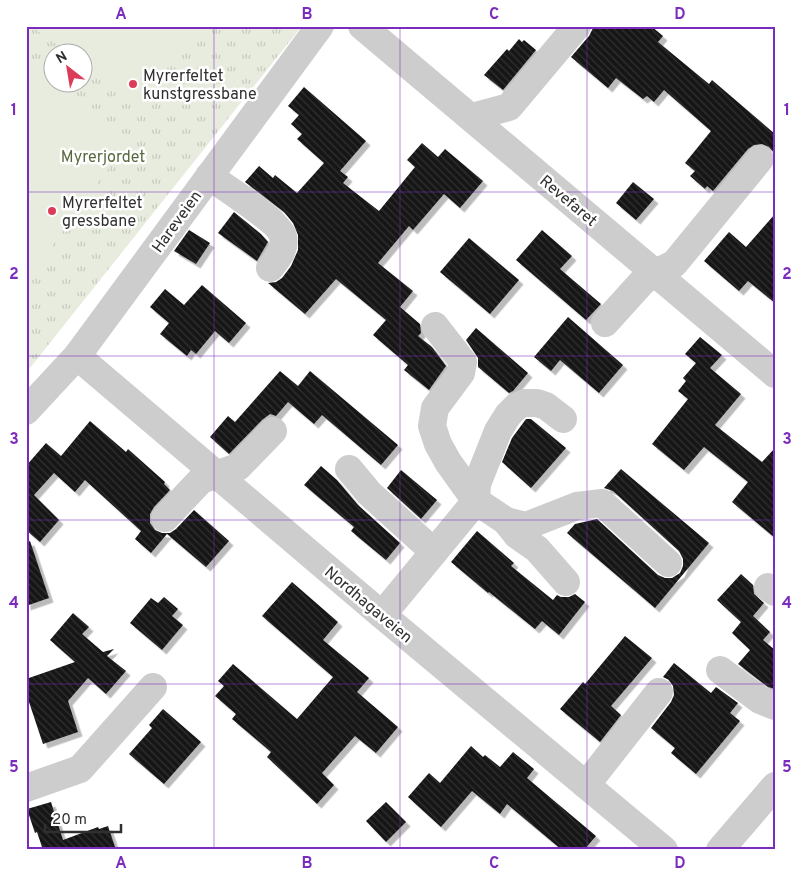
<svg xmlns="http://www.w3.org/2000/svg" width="801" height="876" font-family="Overpass,sans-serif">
  <defs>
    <pattern id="grass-tufts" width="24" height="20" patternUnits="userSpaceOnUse" patternTransform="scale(1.25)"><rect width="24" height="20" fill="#e7ecde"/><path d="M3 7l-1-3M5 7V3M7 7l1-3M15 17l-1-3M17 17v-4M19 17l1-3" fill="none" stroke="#c6cbbf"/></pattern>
    <pattern id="building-back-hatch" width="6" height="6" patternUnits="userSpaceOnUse" patternTransform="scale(1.25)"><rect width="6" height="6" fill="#171717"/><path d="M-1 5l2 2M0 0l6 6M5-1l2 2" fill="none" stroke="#303030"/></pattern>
    <filter id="shadow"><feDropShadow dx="4.5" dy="4.5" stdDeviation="0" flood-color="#0004"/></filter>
  </defs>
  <rect width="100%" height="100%" fill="#fff"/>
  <path fill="url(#grass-tufts)" fill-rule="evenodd" d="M26,26H302L26,373ZM52,52H82V82H52Z"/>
  <g fill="#e7ecde">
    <path d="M31,26H198L140,105L83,63L82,52H67Z"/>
    <path d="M26,65L129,140L26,282Z"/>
  </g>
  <g fill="url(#building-back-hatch)" filter="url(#shadow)">
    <path d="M594,26H651L663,36L658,42L709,84L712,80L775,134V154L769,147L762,144L754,145L748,149L713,191L707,186L705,189L690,176L695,171L685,163L711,131L664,90L654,102L647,96L643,99L616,78L608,88L571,57L589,36Z"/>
    <path d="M519,39L522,42L524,40L536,50L503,90L484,75L507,49L509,51Z"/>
    <path d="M304,87L366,141L340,171L348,177L343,183L379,211L415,167L407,160L422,143L438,157L445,149L483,181L460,208L444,194L413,230L409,226L378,263L413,291L400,307L420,324L421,333L418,336L432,347L446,366L429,390L404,370L408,365L373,335L386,320L336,279L305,314L268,283L276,282L282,278L291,266L298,250V235L293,223L284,212L245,182L259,166L273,178L275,175L297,193L324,163L297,139L302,134L291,124L299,115L288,106Z"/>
    <path d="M633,182L654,199L636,220L616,203Z"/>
    <path d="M234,212L261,234L268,242L257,261L218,233Z"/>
    <path d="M775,214V303L748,281L739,291L704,261L729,232L746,247Z"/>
    <path d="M189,230L210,243L196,264L174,251Z"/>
    <path d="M542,230L572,256L560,269L601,304L586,320L516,260Z"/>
    <path d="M469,238L519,280L490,314L440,272Z"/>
    <path d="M202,285L246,323L229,343L215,331L196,354L191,350L187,356L160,334L169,323L150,307L165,289L184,305Z"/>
    <path d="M568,317L623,365L599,393L560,360L551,371L534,357Z"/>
    <path d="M476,328L528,373L513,391L509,393L478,367V358L466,340Z"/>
    <path d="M700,337L722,355L710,368L741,394L715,425L762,462L775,448V538L732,502L748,482L704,447L684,470L652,444L688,399L678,391L686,381L683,378L696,363L685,354Z"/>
    <path d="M280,371L298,386L310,371L398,445L381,465L322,415L314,424L288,402L276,416L270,414L262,420L229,454L210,437L228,416L235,422Z"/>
    <path d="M526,419H531L566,448L531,488L502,462L512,438Z"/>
    <path d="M90,421L126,452L128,449L165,482L164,484L170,490L154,507L150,514V523L155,530L162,533H170L176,529L194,510L229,541L206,567L167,534L151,553L135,539L141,531L85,480L75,492L54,473L34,495L59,520L40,542L26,530V466L46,443L61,456Z"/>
    <path d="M321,466L337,480L358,505L400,543L386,560L351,531L354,527L304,485Z"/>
    <path d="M621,469L709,543L655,608L567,533L575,524L597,519L658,575L665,578H672L680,573L683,566V559L679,551L613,491L604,488Z"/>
    <path d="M401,470L437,500L421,519L387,488Z"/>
    <path d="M477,531L514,563L511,566L553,600L557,595L561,597H569L575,594L585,602L559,635L542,621L535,629L489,592L488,593L451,562Z"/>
    <path d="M30,541L49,598L26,606V542Z"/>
    <path d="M741,574L753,585L754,594L764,603L753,616L770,632L763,640L775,650V689L768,687L738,664L750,650L732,633L741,622L717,600Z"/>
    <path d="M292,582L338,622L323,640L369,678L357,692L398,727L376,753L355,736L322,773L334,785L317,804L267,757L271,752L232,719L236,714L215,696L224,686L218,681L233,664L297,719L333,677L262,616Z"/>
    <path d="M164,597L178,609L172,616L183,625L162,650L130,623L151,598L158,603Z"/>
    <path d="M73,613L89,627L82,634L103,652L114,649L107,656L126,671L106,694L88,678L68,701L78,732L43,744L26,693V679L75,662L50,640Z"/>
    <path d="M625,636L652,658L611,706L621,715L600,742L560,709L583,682L585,684Z"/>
    <path d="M674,663L711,693L716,687L738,703L730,713L740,721L696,774L671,753L675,748L651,728L671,702L674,695L673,686L669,680L663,677Z"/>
    <path d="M163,709L201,742L164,784L129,754L152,728L149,725Z"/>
    <path d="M471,746L483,757L485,755L500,767L513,752L534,769L527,778L596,836L584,850H562L507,804L500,814L472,791L441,827L408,797L429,773L440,783Z"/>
    <path d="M51,802L63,840L98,827L99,829L108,826L116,850H43L37,832L35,833L27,809Z"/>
    <path d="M386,802L406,822L386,842L366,821Z"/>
  </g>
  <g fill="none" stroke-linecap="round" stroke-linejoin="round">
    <g stroke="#cdcdcd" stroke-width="28">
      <path d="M362,26L775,374"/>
      <path d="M472,117L509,107L577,26"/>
      <path d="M209,176C224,187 280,222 283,237C286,249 277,259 270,268"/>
      <path d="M605,323L643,281L655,273L674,264L760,159"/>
      <path d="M435,326L463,362L461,373L435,408L432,426L438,444L448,462L476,501L506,521L526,526L577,506L602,503L668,563"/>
      <path d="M77,356L382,615L664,850"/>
      <path d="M26,411L77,356L320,26"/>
      <path d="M349,469L369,493L434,552"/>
      <path d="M165,518L201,480L238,467L273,431"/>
      <path d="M506,521L517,535L537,549L566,582"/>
      <path d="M768,587L775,592"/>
      <path d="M382,615L476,501L477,484L498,431L508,415L517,406L525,403H537L546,406L563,419"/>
      <path d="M720,670L760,700L775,706"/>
      <path d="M586,785L659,692"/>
      <path d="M26,788L80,769L153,687"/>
      <path d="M720,850L775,786"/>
    </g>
  </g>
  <path fill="none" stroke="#7b2cbf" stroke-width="1" stroke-opacity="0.55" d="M214,26V850M400,26V850M587,26V850M26,192H775M26,356H775M26,520H775M26,684H775"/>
  <g fill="#db3d59" stroke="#fff" stroke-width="2">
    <circle cx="133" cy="84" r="5"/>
    <circle cx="52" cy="211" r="5"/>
  </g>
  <g text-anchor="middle" stroke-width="5" stroke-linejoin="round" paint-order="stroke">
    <g font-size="16" fill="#303030" stroke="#fff" text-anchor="start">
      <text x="143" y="81">Myrerfeltet<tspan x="143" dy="18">kunstgressbane</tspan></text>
      <text x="62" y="208">Myrerfeltet<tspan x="62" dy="18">gressbane</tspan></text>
    </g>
    <g font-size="16" fill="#57693f" stroke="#fff">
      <text x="103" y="162">Myrerjordet</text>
    </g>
    <g font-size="16" fill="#303030" stroke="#fff">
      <text transform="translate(569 200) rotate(40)" y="6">Revefaret</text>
      <text transform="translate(176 221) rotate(-54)" y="6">Hareveien</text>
      <text transform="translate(369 604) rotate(40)" y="6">Nordhagaveien</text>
    </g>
  </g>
  <rect width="801" height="876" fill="none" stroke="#ffffff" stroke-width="55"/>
  <g transform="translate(68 68) rotate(329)"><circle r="24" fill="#ffffff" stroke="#acacac"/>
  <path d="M0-4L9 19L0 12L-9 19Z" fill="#db3d59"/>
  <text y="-8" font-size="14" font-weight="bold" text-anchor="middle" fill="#303030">N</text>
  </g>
  <path d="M45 824v8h76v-8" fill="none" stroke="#303030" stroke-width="2.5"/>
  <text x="52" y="824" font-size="15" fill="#303030" stroke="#ffffff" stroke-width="4" paint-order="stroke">20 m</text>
  <rect x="28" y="28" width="746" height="820" fill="none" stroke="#7b2cbf" stroke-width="2"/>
  <g font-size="16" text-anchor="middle" font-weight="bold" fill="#7b2cbf">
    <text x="121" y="19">A</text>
    <text x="307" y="19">B</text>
    <text x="494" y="19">C</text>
    <text x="680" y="19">D</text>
    <text x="14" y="115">1</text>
    <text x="787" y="115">1</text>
    <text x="14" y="279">2</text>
    <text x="787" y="279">2</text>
    <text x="14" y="444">3</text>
    <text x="787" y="444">3</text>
    <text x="14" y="608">4</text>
    <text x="787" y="608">4</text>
    <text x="14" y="772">5</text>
    <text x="787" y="772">5</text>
    <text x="121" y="868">A</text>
    <text x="307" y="868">B</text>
    <text x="494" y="868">C</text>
    <text x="680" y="868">D</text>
  </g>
</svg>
